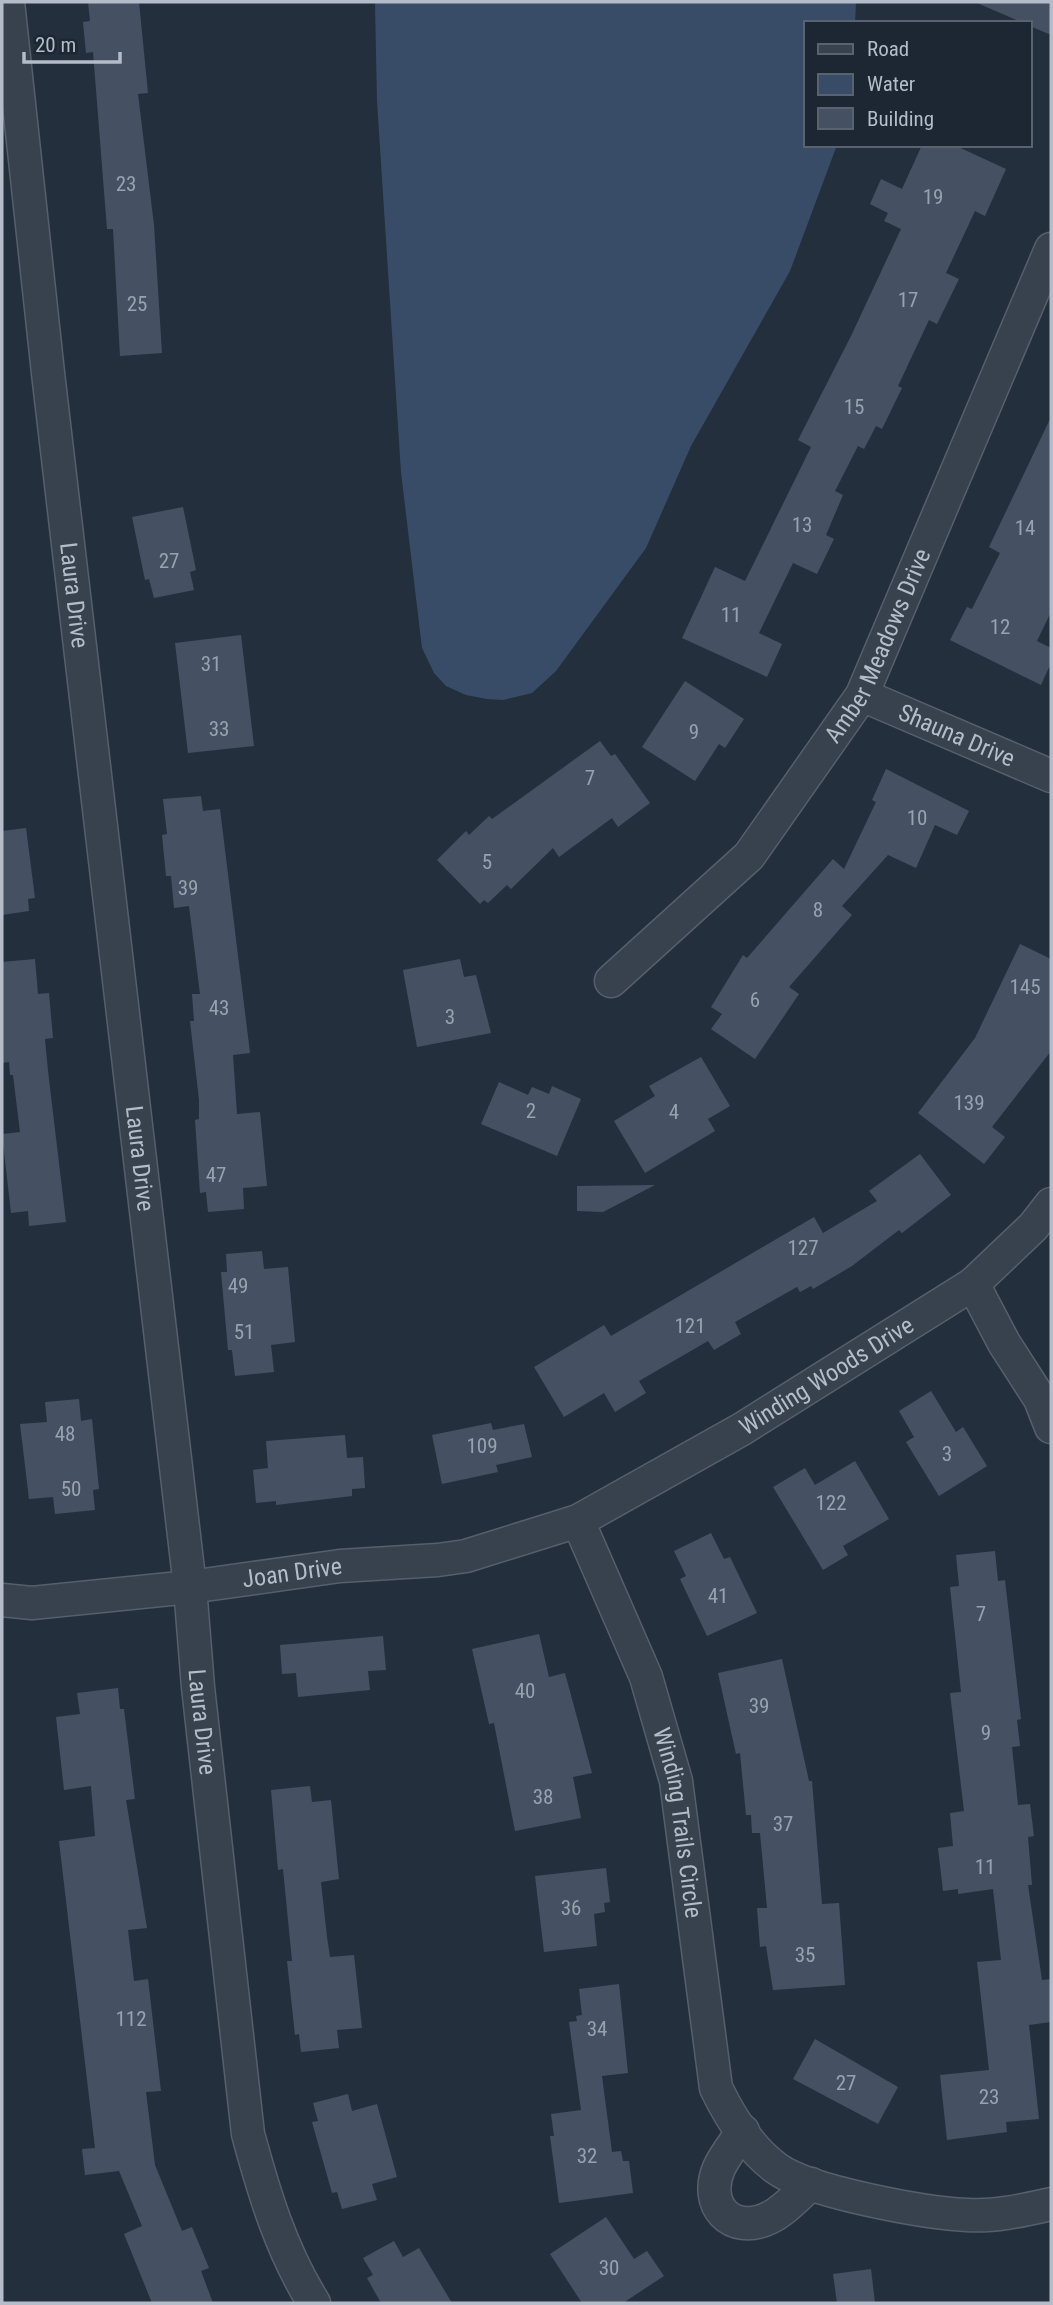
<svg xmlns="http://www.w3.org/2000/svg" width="1053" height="2305" font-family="'Roboto Condensed',sans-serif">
  <rect width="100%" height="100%" fill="#242f3e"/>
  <path fill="#394c67" d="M375,2H856L855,23H806V145H837L790,271L691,446L646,548L556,671L532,693L503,700L487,699L466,695L446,686L434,673L422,648L401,472L377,101Z"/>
  <g fill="#455162">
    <path d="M88,2H139L148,93L138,94L154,225L162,353L120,356L113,229H107L93,52L86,53L83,22L90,21Z"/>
    <path d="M975,2H1051V35L1030,26V23H1023Z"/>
    <path d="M922,145H954L1006,169L985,216L975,211L946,273L959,279L937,324L929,320L898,386L902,388L882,429L876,426L864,449L858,446L835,491L843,495L826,535L834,539L817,574L793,563L759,633L782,644L767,677L682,638L715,567L745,581L811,447L798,440L851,336L901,229L884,221L888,213L870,204L881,179L902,189Z"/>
    <path d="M1051,417V612L1037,641L1051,648V663L1041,685L950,640L967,607L972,609L1000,553L989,547Z"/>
    <path d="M183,507L196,570L190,572L194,590L154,598L149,579L145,580L132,517Z"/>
    <path d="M241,635L254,746L188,753L175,643Z"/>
    <path d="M685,681L744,719L725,748L719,744L695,781L642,747Z"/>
    <path d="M600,741L611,756L615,754L650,803L618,827L612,818L559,857L553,848L511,889L507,885L488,903L484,900L480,904L437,860L466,831L469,835L489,816L492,819Z"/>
    <path d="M886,769L969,811L957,835L935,825L916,868L888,855L842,906L852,915L789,987L799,994L755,1059L711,1029L722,1014L711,1007L743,955L747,958L833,859L844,869L876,802L872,800Z"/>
    <path d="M201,796L203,811L220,809L250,1053L233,1055L237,1114L260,1112L267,1186L243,1188L244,1209L208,1212L206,1192L200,1193L195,1120L199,1119V1100L190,1021H194L192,994H200L189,906L174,908L171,876H166L162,835L167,834L163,799Z"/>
    <path d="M26,828L35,898L28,899L29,911L2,915V831Z"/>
    <path d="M1020,944L1051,959V1051L992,1127L1005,1137L984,1164L918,1113L975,1038Z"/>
    <path d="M35,959L38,994L49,993L53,1038L45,1039L48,1071L66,1222L29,1226L28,1211L11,1213L2,1134L20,1132L13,1075H10L9,1062L2,1063V962Z"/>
    <path d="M460,959L464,977L476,975L491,1033L417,1047L403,970Z"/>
    <path d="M701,1057L730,1106L708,1119L715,1131L645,1173L614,1121L655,1096L649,1086Z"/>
    <path d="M499,1082L528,1095L532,1087L549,1094L552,1086L581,1099L557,1156L481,1124Z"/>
    <path d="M920,1154L951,1195L902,1233L899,1230L852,1266L813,1289L811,1286L800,1292L797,1287L735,1322L741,1334L714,1350L708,1341L639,1381L646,1393L615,1412L604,1393L564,1417L534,1367L604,1325L611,1336L814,1217L823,1233L877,1201L869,1191Z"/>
    <path d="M655,1185L603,1212L577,1211V1186Z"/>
    <path d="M262,1251L264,1269L288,1267L295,1342L271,1345L274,1372L235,1376L232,1350H228L221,1272H227L226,1254Z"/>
    <path d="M931,1391L956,1432L963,1427L987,1466L939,1496L906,1442L914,1437L899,1411Z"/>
    <path d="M79,1399L81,1421L92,1419L99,1489L93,1490L95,1510L55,1514L53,1497L29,1499L20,1424L47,1422L45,1402Z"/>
    <path d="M491,1423L493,1430L524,1424L532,1457L496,1465L498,1472L442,1484L432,1435Z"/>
    <path d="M345,1435L347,1458L363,1457L365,1488L352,1489V1496L276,1505V1501L256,1503L253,1470L268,1468L266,1441Z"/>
    <path d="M855,1461L889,1519L843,1546L848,1555L823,1570L773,1487L805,1468L815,1485Z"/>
    <path d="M711,1533L724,1559L730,1557L757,1613L707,1636L680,1579L686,1576L674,1551Z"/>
    <path d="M995,1551L998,1581L1005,1580L1021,1719L1017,1720L1020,1746L1012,1747L1018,1805L1030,1804L1034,1836L1028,1837L1032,1885H1028L1042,1980L1051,1979V2022L1029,2025L1039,2119L1006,2122L1007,2132L947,2140L940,2075L989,2070L977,1962L1001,1960L993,1889L958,1894V1889L943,1891L938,1848L953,1846L950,1813L964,1811L950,1693L961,1692L950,1587L959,1586L956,1555Z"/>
    <path d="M539,1634L549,1677L565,1673L592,1773L573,1777L581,1818L515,1831L494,1723L489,1724L472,1649Z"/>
    <path d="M383,1636L386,1670L368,1671L370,1690L298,1697L296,1673L282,1674L280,1645Z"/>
    <path d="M782,1659L809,1781H812L822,1904L839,1903L845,1985L773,1990L766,1946L760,1947L757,1908H767L760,1833H752L751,1815H746L740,1753L736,1754L718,1673Z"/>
    <path d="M118,1688L120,1709H124L135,1799L126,1800L147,1928L128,1930L134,1981L148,1979L161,2091L146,2092L155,2165L182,2231L192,2227L209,2268L201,2271L213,2303H152L124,2234L142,2226L119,2171L85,2175L82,2149L95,2148L59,1841L95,1836L91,1786L64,1790L56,1717L80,1714L77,1693Z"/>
    <path d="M310,1786L312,1802L331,1800L339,1879L321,1882L327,1937L330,1957L354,1955L362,2028L337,2030L339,2048L301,2052L299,2034L295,2035L287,1961H292L283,1869L278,1870L271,1790Z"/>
    <path d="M606,1868L610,1902L604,1903L605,1912L594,1914L597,1946L544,1952L535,1876Z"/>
    <path d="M619,1984L628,2073L602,2076L612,2152L621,2151L623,2161H629L633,2193L559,2203L550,2136H554L551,2114L581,2110L569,2022L577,2021L576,2016L582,2015L579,1989Z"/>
    <path d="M815,2039L898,2087L878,2124L793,2079Z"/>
    <path d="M348,2094L352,2111L377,2104L397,2177L372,2184L377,2200L342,2209L337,2192L332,2193L312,2122L318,2121L313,2103Z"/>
    <path d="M606,2217L634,2259L647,2251L664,2276L623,2303H582L550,2254Z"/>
    <path d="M394,2241L403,2257L419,2248L452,2303H381L367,2278L373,2275L363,2258Z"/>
    <path d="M871,2269L875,2303H837L833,2274Z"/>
  </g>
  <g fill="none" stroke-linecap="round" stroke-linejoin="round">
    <defs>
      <g id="street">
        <path id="s1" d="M8,2L48,373L190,1587L198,1687L248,2134C264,2193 281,2250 314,2303"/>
        <path id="s2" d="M862,695L1051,776"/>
        <path id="s3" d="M611,981L749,856L862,695L1051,249"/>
        <path d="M973,1284L1004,1343L1040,1399L1051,1427"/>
        <path id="s4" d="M578,1521L646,1677L676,1781L716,2088C730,2117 749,2148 776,2168C808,2192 925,2213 967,2215C995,2217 1024,2210 1051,2204"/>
        <path id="s5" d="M2,1600L32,1603L190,1587L340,1566L438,1560L466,1556L578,1521L742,1429L973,1284L1033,1227L1051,1204"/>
        <path d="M743,2131C735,2143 725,2155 719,2168C703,2205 731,2236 769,2218C784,2211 798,2195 811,2184"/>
      </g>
    </defs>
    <use href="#street" stroke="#565f6c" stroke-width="35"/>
    <use href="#street" stroke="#38414e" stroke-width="32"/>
  </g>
  <g text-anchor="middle" stroke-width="5" stroke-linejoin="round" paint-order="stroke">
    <g font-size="21" fill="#98a1af">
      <text x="126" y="191">23</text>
      <text x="933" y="204">19</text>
      <text x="908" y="307">17</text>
      <text x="137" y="311">25</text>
      <text x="854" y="414">15</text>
      <text x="802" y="532">13</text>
      <text x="1025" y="535">14</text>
      <text x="169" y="568">27</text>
      <text x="731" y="622">11</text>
      <text x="1000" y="634">12</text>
      <text x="211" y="671">31</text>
      <text x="219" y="736">33</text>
      <text x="694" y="739">9</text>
      <text x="590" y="785">7</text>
      <text x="917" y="825">10</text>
      <text x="487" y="869">5</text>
      <text x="188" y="895">39</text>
      <text x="818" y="917">8</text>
      <text x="1025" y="994">145</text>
      <text x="755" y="1007">6</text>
      <text x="219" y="1015">43</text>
      <text x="450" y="1024">3</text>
      <text x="969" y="1110">139</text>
      <text x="531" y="1118">2</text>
      <text x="674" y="1119">4</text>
      <text x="216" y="1182">47</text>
      <text x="803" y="1255">127</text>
      <text x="238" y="1293">49</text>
      <text x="690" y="1333">121</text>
      <text x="244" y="1339">51</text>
      <text x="65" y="1441">48</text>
      <text x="482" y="1453">109</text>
      <text x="947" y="1461">3</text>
      <text x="71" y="1496">50</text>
      <text x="831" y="1510">122</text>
      <text x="718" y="1603">41</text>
      <text x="981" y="1621">7</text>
      <text x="525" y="1698">40</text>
      <text x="759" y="1713">39</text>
      <text x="986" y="1740">9</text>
      <text x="543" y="1804">38</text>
      <text x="783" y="1831">37</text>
      <text x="985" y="1874">11</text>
      <text x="571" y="1915">36</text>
      <text x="805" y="1962">35</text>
      <text x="131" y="2026">112</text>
      <text x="597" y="2036">34</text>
      <text x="846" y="2090">27</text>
      <text x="989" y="2104">23</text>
      <text x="587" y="2163">32</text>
      <text x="609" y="2275">30</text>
    </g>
    <g font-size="24" fill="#b4bcc9" stroke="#1d2633">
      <text dy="8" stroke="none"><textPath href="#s1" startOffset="597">Laura Drive</textPath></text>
      <text dy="8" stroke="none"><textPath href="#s3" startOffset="434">Amber Meadows Drive</textPath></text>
      <text dy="8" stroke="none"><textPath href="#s2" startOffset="103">Shauna Drive</textPath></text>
      <text dy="8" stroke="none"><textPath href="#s1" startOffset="1164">Laura Drive</textPath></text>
      <text dy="8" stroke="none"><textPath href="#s5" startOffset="872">Winding Woods Drive</textPath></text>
      <text dy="8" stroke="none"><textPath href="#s5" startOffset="292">Joan Drive</textPath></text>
      <text dy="8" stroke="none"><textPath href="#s1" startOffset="1731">Laura Drive</textPath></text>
      <text dy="8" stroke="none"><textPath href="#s4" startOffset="320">Winding Trails Circle</textPath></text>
    </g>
  </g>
  <rect width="1053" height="2305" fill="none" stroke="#b4bcc9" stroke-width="7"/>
  <rect x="804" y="21" width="228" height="126" fill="#1d2633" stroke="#59626f" stroke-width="2"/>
  <rect x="818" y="44" width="35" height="10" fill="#38414e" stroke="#59626f" stroke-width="2"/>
  <text x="867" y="56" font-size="21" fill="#b4bcc9">Road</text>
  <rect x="818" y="74" width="35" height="21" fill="#394c67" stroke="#59626f" stroke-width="2"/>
  <text x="867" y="91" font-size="21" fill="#b4bcc9">Water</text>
  <rect x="818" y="108" width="35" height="21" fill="#455162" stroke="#59626f" stroke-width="2"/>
  <text x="867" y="126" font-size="21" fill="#b4bcc9">Building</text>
  <path d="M24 52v10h96v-10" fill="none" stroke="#b4bcc9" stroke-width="3.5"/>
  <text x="35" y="52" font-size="21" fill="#b4bcc9" stroke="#1d2633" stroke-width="5" paint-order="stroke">20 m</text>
</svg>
